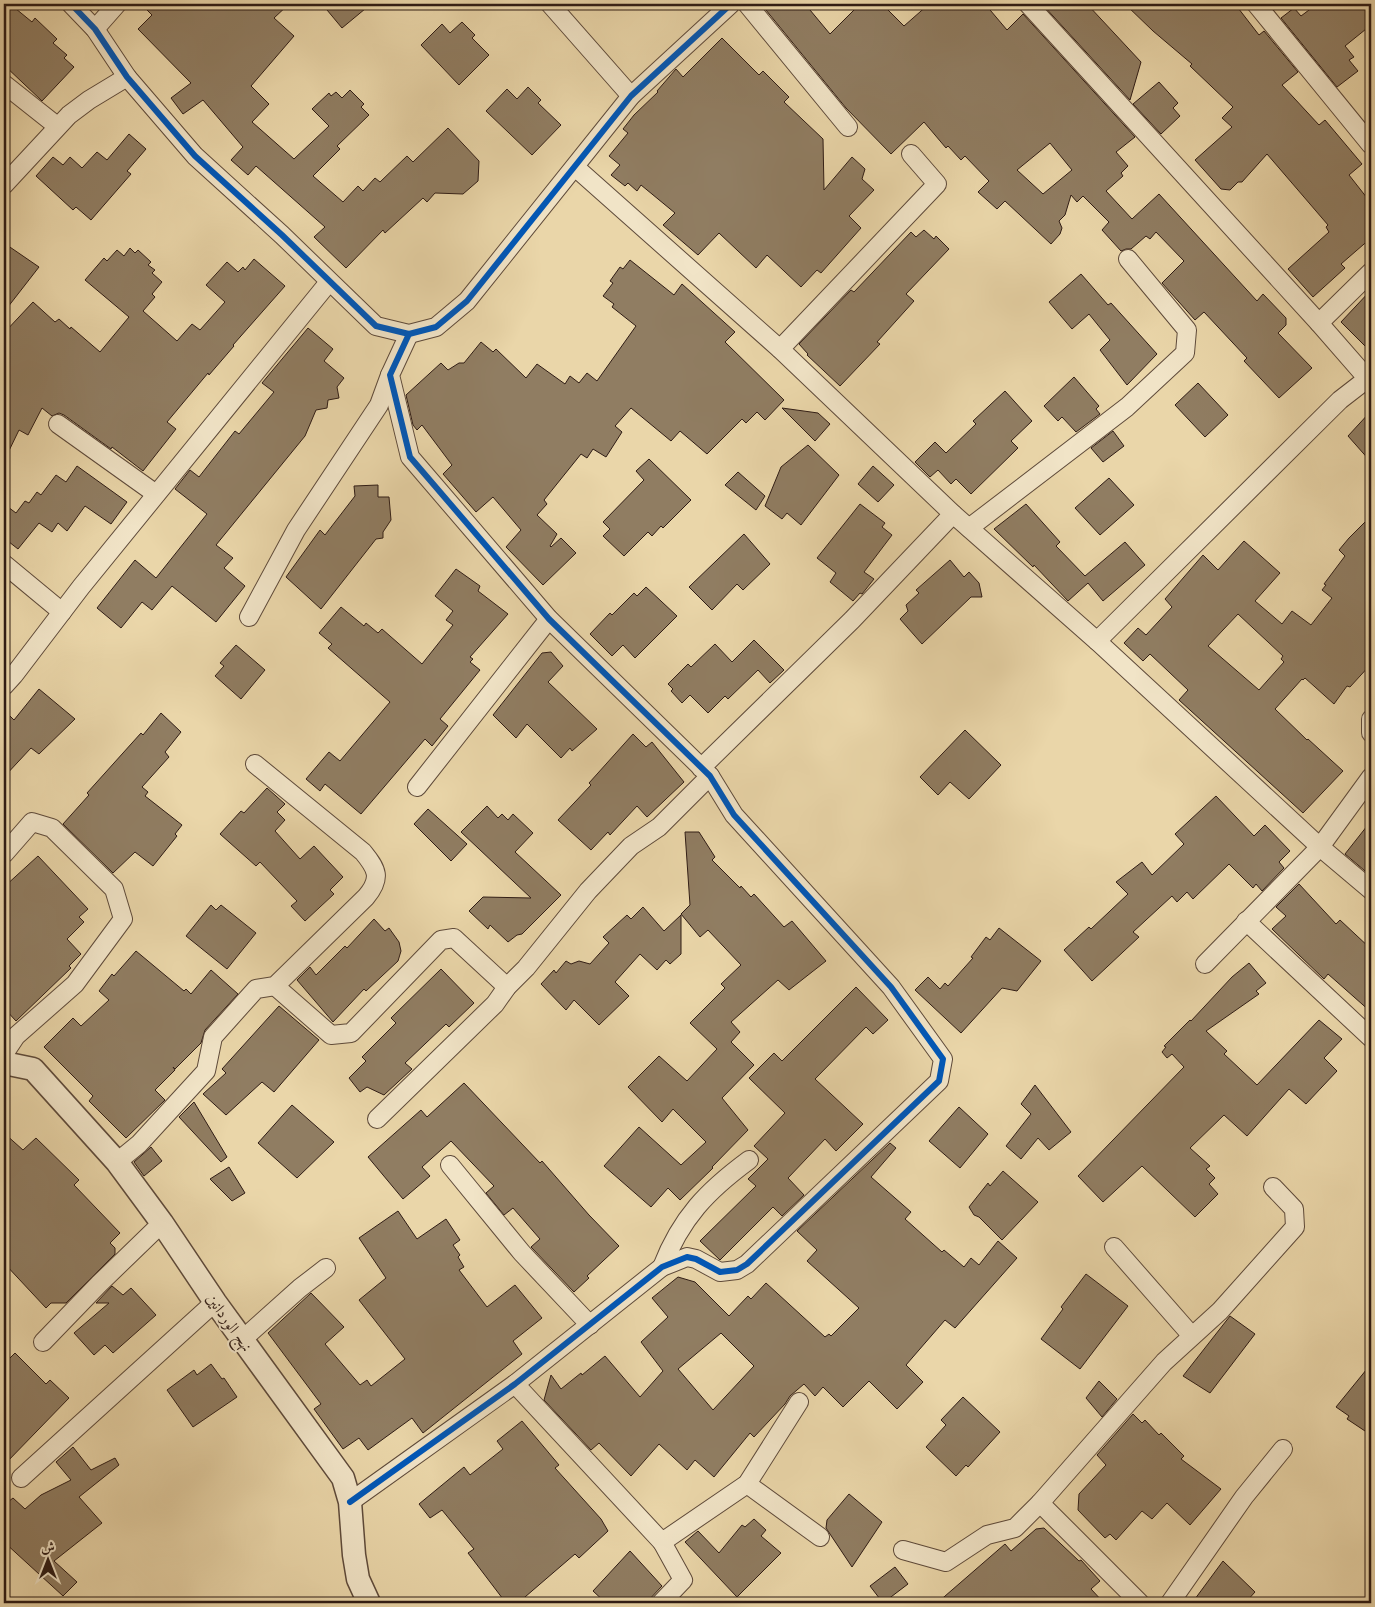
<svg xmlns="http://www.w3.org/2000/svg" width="1375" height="1607" font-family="'Libre Caslon Text',Amiri,serif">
  <rect width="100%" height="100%" fill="#ead6a9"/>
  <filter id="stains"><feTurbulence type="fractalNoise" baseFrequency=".004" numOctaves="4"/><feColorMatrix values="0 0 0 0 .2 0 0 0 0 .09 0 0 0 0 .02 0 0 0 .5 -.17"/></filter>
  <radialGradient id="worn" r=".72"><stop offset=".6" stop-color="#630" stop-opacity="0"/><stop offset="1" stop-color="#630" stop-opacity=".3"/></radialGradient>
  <g fill="#907d62" stroke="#2f1c15" fill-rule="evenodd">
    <path d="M4,4H10L32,22L35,18L57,39L53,43L67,55L64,58L74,67L42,101L4,65Z"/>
    <path d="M141,4H289L274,18L294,36L251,86L269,104L252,122L294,159L329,126L312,109L329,93L331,96L336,92L342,98L350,90L364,104L361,107L369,115L337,146L340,149L313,176L343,202L358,186L363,191L375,178L380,182L407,156L413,162L448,128L479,161L478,181L463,194L435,193L427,202L423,198L385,233L383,230L346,268L314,237L325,227L256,166L248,175L231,160L243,147L203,100L183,114L171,98L191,83L138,29L152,15Z"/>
    <path d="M322,4H371L342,28Z"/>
    <path d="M761,4H805L830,34L860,4H882L904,26L929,4H985L1007,30L1023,14L1135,137L1116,152L1128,166L1121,173L1123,176L1106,191L1132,219L1159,194L1257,301L1263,294L1286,318V325L1278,333L1312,368L1279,398L1244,361L1247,358L1204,312L1195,320L1162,283L1184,261L1156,232L1150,239L1146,236L1131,249H1126L1121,251L1102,230L1109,222L1083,196L1077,202L1071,195L1065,215L1059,221L1062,228L1060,234L1051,244L1005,201L997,209L978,192L989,181L965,156L961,160L948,146L946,148L924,122L891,154L846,108ZM1050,143L1072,170L1043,194L1017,170Z"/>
    <path d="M1042,4H1087L1141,62L1130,100Z"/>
    <path d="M1125,4H1235L1259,35L1264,31L1298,72L1282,85L1319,125L1325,120L1362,164L1349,175L1371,203V238L1341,264L1345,268L1313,297L1288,269L1329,232L1326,227L1328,225L1267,154L1242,182H1238L1230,190L1221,189L1195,160L1232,127L1222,118L1233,107L1190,66L1192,64L1153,31Z"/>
    <path d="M1317,4H1371V25L1345,46L1354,57L1349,60L1358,71L1337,87L1281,18L1294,8L1301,16Z"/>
    <path d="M462,22L475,35L472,38L489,55L459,85L421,45L442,24L450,33Z"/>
    <path d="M722,38L759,75L763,71L789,97L784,102L823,139L824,190L852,157L865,169L862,179L874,190L849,216L861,228L821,273L817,270L801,287L767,255L756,268L719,233L698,255L663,225L675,213L641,185L637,191L628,183L625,186L611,175L620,165L609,156L628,133L623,129L634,115L658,92L657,91L676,69L683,77Z"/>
    <path d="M1159,82L1178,103L1173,108L1180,116L1161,134L1133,104Z"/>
    <path d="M528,87L541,100L538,103L561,125L532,155L486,111L507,89L517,99Z"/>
    <path d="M129,134L146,149L127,171L131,174L91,220L76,207L73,210L36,176L53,157L63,165L70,157L82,168L97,152L107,160Z"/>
    <path d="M924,230L934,239L936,236L949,249L906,294L914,301L877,342L880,344L840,386L807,355L808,354L799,344L851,290L854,292L911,232L916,237Z"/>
    <path d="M4,243L39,267L4,312Z"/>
    <path d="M130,248L135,253L138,250L151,262L148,265L155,270L152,273L162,282L152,294L155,297L143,311L177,341L192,324L200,330L225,302L206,285L227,262L238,272L243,267L245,270L254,259L285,286L233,345L234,346L209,375L208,373L167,422L176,429L143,471L112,447L111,449L64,415L59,413L52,416L42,408L28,435L19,430L4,461V333L33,302L55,322L59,319L70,329L71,327L100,352L129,317L85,280L104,258L107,261L117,250L124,256Z"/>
    <path d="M630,260L674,295L682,284L735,332L725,342L784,400L765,420L757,412L746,423L742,419L707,454L680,431L671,441L631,408L615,426L622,432L606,457L593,449L587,458L581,454L544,500L547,504L537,515L557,534L550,546L551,547L561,538L576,553L543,585L506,547L521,530L493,497L476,512L443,474L452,465L422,425L417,430L413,425L406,395L441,363L448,370L459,363H464L481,342L493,352L496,349L526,378L537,364L565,384L570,376L579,383L587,373L597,381L636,326L612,307L614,304L603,296L613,283L610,281L620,267L623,269Z"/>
    <path d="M1081,274L1108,305L1111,303L1157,354L1127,385L1100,350L1110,340L1089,314L1072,329L1049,302Z"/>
    <path d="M1371,290V352L1341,322Z"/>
    <path d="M308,328L333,349L324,361L344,378L337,387L339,398L328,400L327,408L316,410L305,436L216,545L233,558L224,568L245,586L216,622L172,586L152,610L142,602L121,628L97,608L135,560L156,578L207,514L175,489L190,470L199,477L235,431L239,434L274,392L262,383Z"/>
    <path d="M1074,377L1099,406L1096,409L1100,414L1076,432L1062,417L1058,421L1044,406Z"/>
    <path d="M1198,383L1228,415L1205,437L1175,405Z"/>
    <path d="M1005,391L1032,421L1011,441L1018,448L971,494L956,479L951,484L938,470L930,477L915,462L935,442L946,453L976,424L973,421Z"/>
    <path d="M782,408L818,413L830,424L815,441Z"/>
    <path d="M1371,411V462L1348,436Z"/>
    <path d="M1113,431L1124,446L1103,462L1091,448Z"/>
    <path d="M808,445L839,475L801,525L787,513L782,519L765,506L781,467Z"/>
    <path d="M649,459L691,500L663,528L661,526L652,536L648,532L624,556L603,536L610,529L603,522L644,480L636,471Z"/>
    <path d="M77,466L127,502L111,524L85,506L67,531L58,523L52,532L39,523L18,549L4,538V504L16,513L25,501L29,503L37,492L41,495L56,475L66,482Z"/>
    <path d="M873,466L894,485L878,502L858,484Z"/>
    <path d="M738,472L765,496L756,510L725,485Z"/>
    <path d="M1109,478L1134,505L1100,535L1075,508Z"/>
    <path d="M378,485V497H389L391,520L383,532V538L376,539L321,609L286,577L320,530L325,535L355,496L354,486Z"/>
    <path d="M860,504L885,523L882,527L892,535L864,572L874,579L862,594L860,593L853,601L830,582L836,573L817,558Z"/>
    <path d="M1026,504L1060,542L1056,546L1085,576L1125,542L1145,565L1103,601L1088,583L1068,601L1034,565L1033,567L994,529Z"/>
    <path d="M1371,516V664L1350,687L1347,686L1334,704L1305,678L1303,680L1302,679L1275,709L1307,740L1308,739L1343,771L1303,813L1179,700L1188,690L1150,654L1143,661L1124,643L1138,628L1146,635L1172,607L1165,599L1203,555L1218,570L1244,541L1280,573L1255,601L1282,624L1292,611L1311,625L1332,598L1322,590L1326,585L1324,584L1345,556L1339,550L1349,538ZM1238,614L1283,656L1281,659L1284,662L1259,690L1208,646Z"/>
    <path d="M744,534L770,564L743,590L737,584L712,610L689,587Z"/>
    <path d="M950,560L964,577L969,572L979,583L982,597H971L922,644L900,619L908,611L906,605L919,593L916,590Z"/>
    <path d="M456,569L480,586L478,591L508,614L470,657L473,659L470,662L480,670L440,719L448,726L432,746L425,739L361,814L325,784L320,791L306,779L329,752L340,761L390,702L328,648L332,644L319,633L341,607L364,626L366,623L378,633L382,629L422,664L453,625L446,620L453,611L435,596Z"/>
    <path d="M646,587L677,616L635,658L623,645L612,656L590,634L610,613L612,615L634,593L637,596Z"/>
    <path d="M754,640L784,670L770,683L758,670L728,699L725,696L708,713L690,695L682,703L671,691L673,689L668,684L688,664L691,667L715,644L732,662Z"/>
    <path d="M236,645L265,670L241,699L215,676L224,666L220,663Z"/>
    <path d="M551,652L563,666L548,682L597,729L572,751L570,748L561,758L527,724L516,738L493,715L542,653Z"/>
    <path d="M39,689L75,719L39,754L31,748L4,777V710L14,720Z"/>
    <path d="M161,713L181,732L165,752L169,757L142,787L148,792L145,796L182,825L175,834L177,836L153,866L135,852L113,873L63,824L89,795L87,793L141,733L143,735Z"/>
    <path d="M965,730L1001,765L969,799L950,782L938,795L920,777Z"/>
    <path d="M633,734L646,747L652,742L684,782L647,817L637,806L610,835L608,832L591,850L558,820L591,785L589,783Z"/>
    <path d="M267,788L285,804L277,812L285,820L275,831L300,859L314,846L343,877L330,890L334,894L305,921L291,906L297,901L260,862L256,866L220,834L241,811L244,813Z"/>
    <path d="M1216,796L1254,836L1265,825L1290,851L1279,862L1284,868L1262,891L1256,884L1253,888L1229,864L1193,899L1187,892L1177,902L1172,896L1133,932L1139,937L1092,981L1064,950L1089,927L1091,929L1128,894L1116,882L1142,862L1152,875L1184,844L1175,834Z"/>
    <path d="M487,806L498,818L502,814L508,820L513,814L533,833L515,852L561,895L522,934L517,935L508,942L490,925L488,929L469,911L483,897L531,898L461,832Z"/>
    <path d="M428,809L467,844L451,861L414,824Z"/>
    <path d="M1371,821V876L1345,854Z"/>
    <path d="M685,832H699L715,857L712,860L740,888L741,886L751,897L754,894L784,927L792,921L826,961L789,990L778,980L731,1022L740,1032L731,1042L754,1065L722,1098L748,1130L712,1167L713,1168L680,1200L668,1188L651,1207L604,1166L639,1127L681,1165L706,1142L673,1109L662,1122L628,1087L659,1056L687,1081L717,1049L690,1023L725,988L721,984L741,965L708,930L700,937L681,914L690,905Z"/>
    <path d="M38,856L88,909L79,917L84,922L67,939L81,954L69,966L71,968L16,1021L4,1008V887Z"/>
    <path d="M1299,884L1336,924L1340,920L1371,949V1012L1328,974L1324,979L1272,929L1286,916L1276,907Z"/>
    <path d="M211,905L216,910L221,905L256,933L227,969L186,936Z"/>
    <path d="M643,907L664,931L681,915V954L670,964L666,960L657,970L640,954L615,982L629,996L599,1025L574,1000L566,1010L541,984L554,970L556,973L566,961L571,964L579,961L590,964L609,943L603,937L627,915L631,919Z"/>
    <path d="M374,919L385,931L389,928L399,942L401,951L398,961L366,991L364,989L333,1022L297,980L310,967L316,975L345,946L347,948Z"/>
    <path d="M999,928L1041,961L1017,991L1002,988L961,1033L915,990L928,977L940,989L945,983L948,986L973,958L971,957L986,937L990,940Z"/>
    <path d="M136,951L184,991L186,989L191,994L211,970L238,994L205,1030L201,1043L175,1069L173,1067L175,1070L155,1090L165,1100L126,1138L89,1101L93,1096L44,1047L73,1018L81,1026L109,1000L99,991L112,974L114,976Z"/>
    <path d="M1249,963L1266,983L1256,991L1259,994L1206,1031L1227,1051L1224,1054L1257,1085L1319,1020L1342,1039L1324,1058L1337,1071L1306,1104L1289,1089L1247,1136L1224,1115L1190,1148L1210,1166L1206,1169L1215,1178L1209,1184L1218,1194L1195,1217L1142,1166L1103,1202L1078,1176L1184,1067L1172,1054L1167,1058L1162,1052L1166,1047L1164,1046L1190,1020L1191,1021L1232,977Z"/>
    <path d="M441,969L474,1003L449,1027L446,1024L405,1063L412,1069L384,1095L367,1087L360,1092L349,1078L366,1061L362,1057L396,1023L391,1018Z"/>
    <path d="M856,987L888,1020L873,1034L866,1027L815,1079L863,1124L836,1151L825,1139L788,1178L804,1195L782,1216L773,1207L720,1260L700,1241L756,1186L748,1179L768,1159L754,1146L785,1113L749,1078L774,1053L782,1061Z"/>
    <path d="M279,1006L319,1040L274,1092L262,1082L226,1115L203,1094L226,1073L222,1069Z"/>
    <path d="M464,1083L540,1163L542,1161L589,1215L619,1246L587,1276L589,1278L574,1292L531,1247L540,1239L513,1208L504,1215L486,1193L494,1186L451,1141L422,1167L430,1176L403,1199L368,1157L421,1110L427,1117Z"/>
    <path d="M1035,1085L1071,1132L1049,1150L1038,1138L1021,1159L1006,1146L1031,1114L1021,1104Z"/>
    <path d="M194,1102L227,1157L221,1162L179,1117Z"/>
    <path d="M292,1105L334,1142L297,1178L258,1143Z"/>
    <path d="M959,1107L988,1134L960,1168L929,1141Z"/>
    <path d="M4,1133L23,1150L36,1138L79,1180L74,1185L120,1233L110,1243L115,1248V1254L66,1303H51L46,1308L4,1263Z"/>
    <path d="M890,1143L896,1148L871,1177L911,1212L905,1219L942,1252L944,1250L964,1267L971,1258L979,1265L998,1241L1017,1258L955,1328L945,1320L906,1365L923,1382L897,1409L869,1381L843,1407L823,1387L815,1396L804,1384L790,1396L785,1404L754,1437L750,1433L714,1477L695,1460L687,1470L659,1444L631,1476L599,1443L591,1450L544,1400L551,1375L561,1389L581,1373L582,1375L605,1356L640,1397L663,1371L641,1342L668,1317L652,1298L678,1277L695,1282L729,1316L748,1296L751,1299L766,1283L825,1337L829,1334L831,1336L859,1308L807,1261L817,1250L797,1231ZM721,1333L754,1366L713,1410L678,1369Z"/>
    <path d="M151,1147L162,1161L144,1176L134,1162Z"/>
    <path d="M229,1167L245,1193L232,1201L210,1179Z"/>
    <path d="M1003,1171L1038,1202L1002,1240L979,1217L974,1215L969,1207L988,1183L990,1186Z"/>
    <path d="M398,1211L417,1239L446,1219L460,1240L453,1245L460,1255L458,1257L464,1267L459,1270L487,1307L515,1285L542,1318L513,1341L522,1354L423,1433L412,1418L368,1450L359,1438L343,1449L314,1409L321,1404L268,1333L311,1293L344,1327L325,1344L360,1385L367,1380L371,1386L405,1359L359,1300L386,1278L359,1238Z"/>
    <path d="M1086,1274L1128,1306L1080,1369L1041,1339L1063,1309L1061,1307Z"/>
    <path d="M112,1286L123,1295L131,1288L156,1315L113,1353L105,1345L94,1355L74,1333L109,1303H96Z"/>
    <path d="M1230,1316L1255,1334L1210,1393L1183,1376Z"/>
    <path d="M15,1353L46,1384L50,1380L69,1398L4,1465V1364Z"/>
    <path d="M211,1364L222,1379L224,1378L237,1397L193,1427L167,1390L194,1370L197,1375Z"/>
    <path d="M1371,1364V1435L1347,1419L1349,1416L1336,1407Z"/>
    <path d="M1099,1381L1117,1399L1102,1417L1086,1398Z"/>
    <path d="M963,1397L1000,1432L968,1467L966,1465L956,1476L926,1447L946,1425L941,1420Z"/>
    <path d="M1133,1414L1142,1423L1145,1420L1159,1435L1161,1433L1184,1456L1181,1459L1221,1489L1190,1525L1167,1503L1152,1519L1142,1511L1116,1540L1110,1534L1105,1538L1078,1510L1079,1494L1106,1465L1097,1455Z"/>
    <path d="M522,1421L559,1465L555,1468L601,1519L608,1531L579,1558L575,1554L518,1603H506L468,1553L474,1549L442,1510L430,1518L419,1504L464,1467L470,1475L503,1449L497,1441Z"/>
    <path d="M73,1447L91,1470L115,1458L119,1465L79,1497L102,1523L54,1561L77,1582L63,1596L4,1542V1505L13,1498L25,1509L41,1495L71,1480L56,1462Z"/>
    <path d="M849,1494L882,1522L852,1567L826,1528L827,1520Z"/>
    <path d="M754,1519L766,1530L761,1536L781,1553L737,1597L685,1542L698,1531L719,1553L742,1525L745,1527Z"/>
    <path d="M1044,1528L1079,1561L1081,1560L1100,1581L1091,1589L1104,1603H937L1005,1544L1011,1551L1036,1529Z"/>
    <path d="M630,1551L662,1586L646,1603H606L593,1591Z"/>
    <path d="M1223,1561L1255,1592L1245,1603H1192Z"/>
    <path d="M895,1567L908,1584L883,1603L870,1586Z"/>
  </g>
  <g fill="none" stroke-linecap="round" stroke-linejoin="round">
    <defs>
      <g id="minor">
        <path d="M71,4L95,29L127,77L195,156L282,235L376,326L409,334L436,327L467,301L631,96L731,4"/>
        <path d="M550,4L631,96"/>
        <path d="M747,4L848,127"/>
        <path d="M1028,4L1319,323L1367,378"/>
        <path d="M1256,4L1371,145"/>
        <path d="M95,29L117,4"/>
        <path d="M4,84L57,126"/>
        <path d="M575,167L780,349L953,514"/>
        <path d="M4,185L69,115L89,100L127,77"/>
        <path d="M1319,323L1371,272"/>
        <path d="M780,349L937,184L911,154"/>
        <path d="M58,424L156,494"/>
        <path d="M969,528L1127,407L1185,353L1187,330L1128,259"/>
        <path d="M4,564L62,612"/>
        <path d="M249,617L296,530L379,405L390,375"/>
        <path d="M1097,641L1320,847L1371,890"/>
        <path d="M4,686L14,675L81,587L329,282"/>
        <path d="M1371,719V733"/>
        <path d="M701,768L852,620L953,514L1097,641L1340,400L1371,376"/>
        <path d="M417,787L549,619"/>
        <path d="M4,854L32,822L52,828L114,889L123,919L75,984L16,1036L4,1054"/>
        <path d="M1246,921L1371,1038"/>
        <path d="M1205,964L1320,847L1371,777"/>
        <path d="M275,986L331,1035L351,1033L441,940L454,938L507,987"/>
        <path d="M377,1119L495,1004L507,987L526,968L588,891L631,846L659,827L710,776"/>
        <path d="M117,1162L139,1144L206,1071L213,1037L256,989L275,986L366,897C382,878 377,869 363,852L255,764"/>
        <path d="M450,1165L522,1253L590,1325"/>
        <path d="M1114,1247L1192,1336"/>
        <path d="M662,1267C681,1218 707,1191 749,1160"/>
        <path d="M243,1339L300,1288L326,1268"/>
        <path d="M43,1342L99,1284L162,1223"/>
        <path d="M515,1384L662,1542L747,1484L799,1402"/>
        <path d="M21,1478L215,1302"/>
        <path d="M747,1484L820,1537"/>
        <path d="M350,1502L515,1384L662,1267L687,1257L696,1259L720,1272L737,1270L747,1264L939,1081L943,1059L891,987L734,815L710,776L549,619L410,457L390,375L409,334"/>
        <path d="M903,1550L946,1562L987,1535L1015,1528L1040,1503"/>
        <path d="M661,1603L683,1580L662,1542"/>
        <path d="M1140,1603L1040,1503L1164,1362L1220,1311L1295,1227L1294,1209L1273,1187"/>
        <path d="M1170,1603L1244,1497L1283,1449"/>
      </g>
      <path id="tertiary" d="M4,1063L33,1069L117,1162L162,1223L215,1302L343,1478L350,1502L354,1555L358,1579L369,1603"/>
    </defs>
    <use href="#minor" stroke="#5e4a3a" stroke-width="20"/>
    <use href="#tertiary" stroke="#5e4a3a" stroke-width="25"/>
    <use href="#minor" stroke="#f1e4c7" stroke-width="18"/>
    <use href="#tertiary" stroke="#f1e4c7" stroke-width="22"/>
    <defs>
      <g id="cycleway">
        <path d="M71,4L95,29L127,77L195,156L282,235L376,326L409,334L436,327L467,301L631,96L731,4"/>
        <path d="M350,1502L515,1384L662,1267L687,1257L696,1259L720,1272L737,1270L747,1264L939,1081L943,1059L891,987L734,815L710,776L549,619L410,457L390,375L409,334"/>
      </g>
    </defs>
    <use href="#cycleway" stroke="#f1e4c7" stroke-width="9"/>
    <use href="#cycleway" stroke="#0057b8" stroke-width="6"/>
  </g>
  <g text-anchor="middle" stroke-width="4" stroke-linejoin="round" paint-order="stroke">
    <g font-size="16" fill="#2f1c15" stroke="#f1e4c7">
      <text transform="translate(230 1322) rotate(55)" y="6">نهج الوردانين</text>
    </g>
  </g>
  <rect width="1375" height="1607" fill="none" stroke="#ead6a9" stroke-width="20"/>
  <rect x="5" y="5" width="1365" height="1597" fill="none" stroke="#2f1c15" stroke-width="2.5"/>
  <rect x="10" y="10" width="1355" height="1587" fill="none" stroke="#2f1c15"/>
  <g transform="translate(48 1560)" stroke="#f1e4c7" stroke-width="4" paint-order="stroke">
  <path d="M0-4L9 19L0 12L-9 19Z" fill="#2f1c15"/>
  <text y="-8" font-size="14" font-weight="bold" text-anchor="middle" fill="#2f1c15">ش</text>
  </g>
  <rect width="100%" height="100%" filter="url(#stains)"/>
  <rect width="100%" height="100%" fill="url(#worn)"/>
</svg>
